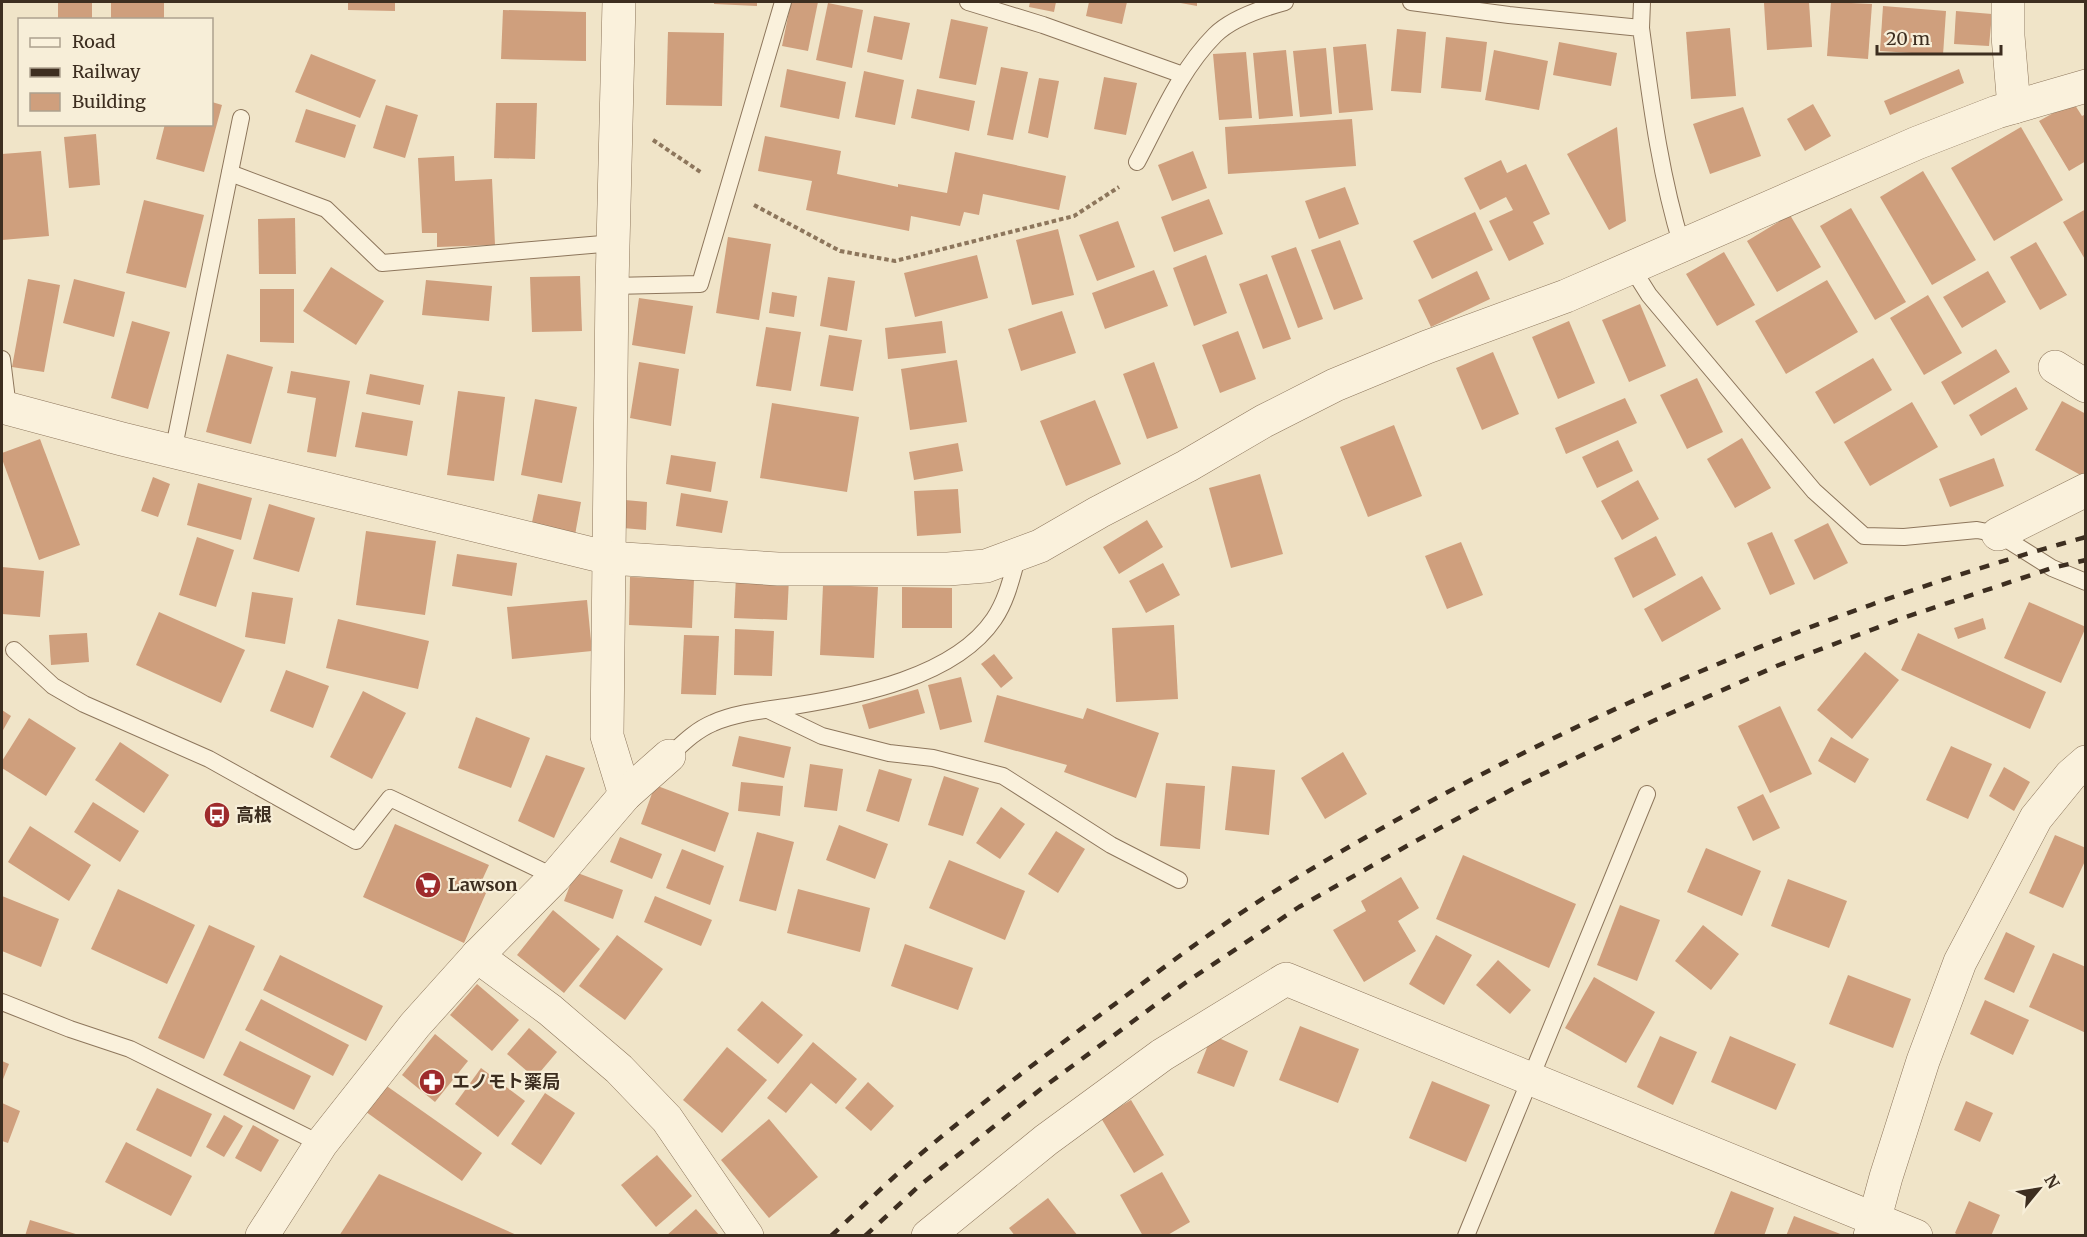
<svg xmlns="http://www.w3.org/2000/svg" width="2087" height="1237" font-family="Merriweather,'Noto Sans JP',serif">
  <rect width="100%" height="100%" fill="#f0e4c8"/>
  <g fill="#cf9f7d">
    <rect x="58" y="2" width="34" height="18"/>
    <rect x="111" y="2" width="53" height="18"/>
    <path d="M348,2H395V11L348,10Z"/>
    <path d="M714,2H757V6L714,4Z"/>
    <path d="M791,2H818L808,51L782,46Z"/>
    <path d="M1030,2H1056L1054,12L1029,7Z"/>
    <path d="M1089,2H1127L1122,24L1086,16Z"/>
    <path d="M1175,2H1197V6Z"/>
    <path d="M1809,2L1812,47L1767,50L1764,3Z"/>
    <path d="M1831,2L1872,4L1868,59L1827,56Z"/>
    <path d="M828,3L863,10L852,68L816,60Z"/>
    <path d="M1883,6L1946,11L1943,55L1880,51Z"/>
    <path d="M503,10L586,12V61L501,59Z"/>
    <path d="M1956,11L1992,14L1989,46L1954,44Z"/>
    <path d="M874,16L910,23L902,60L867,52Z"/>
    <path d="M951,19L988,27L976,85L939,78Z"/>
    <path d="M1730,28L1736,96L1691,99L1686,32Z"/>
    <path d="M1397,29L1426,32L1421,93L1391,91Z"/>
    <path d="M668,32L724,33L722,106L666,105Z"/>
    <path d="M1446,37L1487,42L1481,92L1441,88Z"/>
    <path d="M1559,42L1617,53L1611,86L1553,75Z"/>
    <path d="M1366,44L1373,110L1339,113L1333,47Z"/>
    <path d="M1326,48L1332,114L1300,117L1293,51Z"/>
    <path d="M1286,50L1293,116L1259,119L1253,53Z"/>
    <path d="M1494,50L1548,61L1539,110L1485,100Z"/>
    <path d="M1246,52L1252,118L1219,120L1213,54Z"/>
    <path d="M311,54L376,80L360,118L295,92Z"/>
    <path d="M1001,67L1028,72L1013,140L987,135Z"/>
    <path d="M787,69L846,82L839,119L780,107Z"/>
    <path d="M1959,69L1964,83L1890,115L1884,101Z"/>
    <path d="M864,71L904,80L895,125L855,117Z"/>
    <path d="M1104,77L1137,83L1126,135L1094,129Z"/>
    <path d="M1039,78L1059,81L1048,138L1028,133Z"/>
    <path d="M917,89L975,101L969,131L911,118Z"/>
    <path d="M212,102L222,105L204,172L156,159L165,124H212Z"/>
    <path d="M2073,102L2082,116L2086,114V161L2069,171L2039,121Z"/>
    <path d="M496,103H537L535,159L494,158Z"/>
    <path d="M1813,104L1831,136L1805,151L1787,119Z"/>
    <path d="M386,105L418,115L405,158L373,148Z"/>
    <path d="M1743,107L1761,156L1710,174L1693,124Z"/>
    <path d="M306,109L356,125L345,158L295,142Z"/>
    <path d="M1352,119L1356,166L1228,174L1225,127Z"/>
    <path d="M1617,127L1626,221L1609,230L1567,154Z"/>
    <path d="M2021,127L2063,200L1994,241L1951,168Z"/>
    <path d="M96,134L100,185L69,188L64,137Z"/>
    <path d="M765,136L841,151L837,174L898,187V184L947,193L955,152L1066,176L1059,210L983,194L979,215L964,212L960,226L911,216L909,231L806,210L812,181L758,171Z"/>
    <path d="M41,151L49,236L2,240V154Z"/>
    <path d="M1193,151L1207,188L1172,201L1158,165Z"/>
    <path d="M454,156L455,181L492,179L495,245L437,247V233H422L418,158Z"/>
    <path d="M1501,160L1507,173L1526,164L1550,214L1533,222L1544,244L1509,261L1489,221L1513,210L1506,197L1480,210L1464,178Z"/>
    <path d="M1923,171L1976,260L1932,285L1880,197Z"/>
    <path d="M1345,187L1359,224L1319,239L1305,201Z"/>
    <path d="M1209,199L1223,234L1174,252L1161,217Z"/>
    <path d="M144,200L204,215L186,288L126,273Z"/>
    <path d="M1851,208L1906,302L1875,320L1820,226Z"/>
    <path d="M2086,209V261L2063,222Z"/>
    <path d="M1475,212L1493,250L1432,279L1413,241Z"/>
    <path d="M1790,215L1821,267L1777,292L1747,241Z"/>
    <path d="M295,218L296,274H259L258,219Z"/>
    <path d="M1118,221L1135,267L1097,281L1079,235Z"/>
    <path d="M1058,229L1074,295L1032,305L1016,240Z"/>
    <path d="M728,237L771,244L759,320L716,313Z"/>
    <path d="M1340,240L1363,299L1334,310L1311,250Z"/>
    <path d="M2036,242L2067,295L2040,310L2010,257Z"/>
    <path d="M1296,247L1323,319L1298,328L1271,256Z"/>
    <path d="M1724,252L1755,305L1717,326L1686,274Z"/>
    <path d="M977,255L988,298L915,317L904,273Z"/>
    <path d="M1206,255L1227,313L1194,326L1173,268Z"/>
    <path d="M331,267L384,301L356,345L303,311Z"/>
    <path d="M1154,270L1168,306L1105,329L1092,293Z"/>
    <path d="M1477,271L1490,299L1431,327L1418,300Z"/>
    <path d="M1988,271L2006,302L1962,328L1943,297Z"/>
    <path d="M1267,274L1291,339L1263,349L1239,284Z"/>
    <path d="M580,276L582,331L532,332L530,277Z"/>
    <path d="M828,277L855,281L847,331L820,326Z"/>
    <path d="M28,279L60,285L44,372L12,367Z"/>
    <path d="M74,279L125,292L114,337L63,323Z"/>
    <path d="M426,280L492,286L489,321L422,315Z"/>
    <path d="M1827,280L1858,332L1786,374L1755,321Z"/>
    <path d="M260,289H294V343L260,342Z"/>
    <path d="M772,292L797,296L794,317L769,313Z"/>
    <path d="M1928,295L1962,353L1924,375L1890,318Z"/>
    <path d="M639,298L693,306L685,354L632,345Z"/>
    <path d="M1640,304L1666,366L1629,382L1602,320Z"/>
    <path d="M1062,311L1076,353L1021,371L1008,329Z"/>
    <path d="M132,321L170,332L148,409L111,398Z"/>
    <path d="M942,321L946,353L888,359L885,328Z"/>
    <path d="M1569,321L1595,383L1558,399L1532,337Z"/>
    <path d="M766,327L801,332L791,391L756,386Z"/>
    <path d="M1238,331L1256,379L1220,393L1202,345Z"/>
    <path d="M829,335L862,340L853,391L820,386Z"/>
    <path d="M1996,349L2010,372L1954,405L1941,382Z"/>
    <path d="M1493,352L1519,414L1482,430L1456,368Z"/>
    <path d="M227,354L273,367L251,444L206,432Z"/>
    <path d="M1873,358L1892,390L1834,424L1815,392Z"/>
    <path d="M957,360L967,422L910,430L901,369Z"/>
    <path d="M639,362L679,369L671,426L630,418Z"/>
    <path d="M1154,362L1178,428L1147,439L1123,374Z"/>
    <path d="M291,371L350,381L336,457L307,452L316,398L287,393Z"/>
    <path d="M370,374L424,385L420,405L366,394Z"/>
    <path d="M1697,378L1723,432L1687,449L1660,395Z"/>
    <path d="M2016,387L2028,409L1981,436L1969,415Z"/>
    <path d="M458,391L505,397L494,481L447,475Z"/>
    <path d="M1625,398L1637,423L1566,454L1555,428Z"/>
    <path d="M535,399L577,407L562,483L521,475Z"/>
    <path d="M1095,400L1121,464L1066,486L1040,421Z"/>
    <path d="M2062,401L2086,414V478L2035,450Z"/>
    <path d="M1912,402L1938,447L1870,486L1844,442Z"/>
    <path d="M772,403L859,417L847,492L760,478Z"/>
    <path d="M362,412L413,421L407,456L355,447Z"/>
    <path d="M1394,425L1422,496L1368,517L1340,447Z"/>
    <path d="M1742,438L1771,488L1735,508L1707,459Z"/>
    <path d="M40,439L80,545L39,560L2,459V453Z"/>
    <path d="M1618,440L1633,471L1597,488L1582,457Z"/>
    <path d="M958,443L963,471L914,480L909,452Z"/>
    <path d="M671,455L716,462L711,492L666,484Z"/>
    <path d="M1994,458L2004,486L1950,507L1939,479Z"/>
    <path d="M1260,474L1283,554L1231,568L1209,488Z"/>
    <path d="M153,477L170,484L158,517L141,511Z"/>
    <path d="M1638,480L1659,519L1622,540L1601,501Z"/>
    <path d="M198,483L252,498L241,540L187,525Z"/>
    <path d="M958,489L961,533L917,536L914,491Z"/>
    <path d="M681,493L728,501L722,533L676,526Z"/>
    <path d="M538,494L581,502L575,535L531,527Z"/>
    <path d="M625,500L647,502L646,530L623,528Z"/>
    <path d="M269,504L315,518L299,572L253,559Z"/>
    <path d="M1147,520L1163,547L1119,574L1103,547Z"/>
    <path d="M1828,523L1848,563L1814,580L1794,540Z"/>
    <path d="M366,531L436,541L425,615L356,605Z"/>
    <path d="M1772,532L1795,584L1770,595L1747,543Z"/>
    <path d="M1656,536L1676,575L1633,598L1614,558Z"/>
    <path d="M197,537L234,550L216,607L179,595Z"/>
    <path d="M1461,542L1483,595L1447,609L1425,556Z"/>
    <path d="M457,554L517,563L512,596L452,586Z"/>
    <path d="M1163,563L1180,595L1146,613L1129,581Z"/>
    <path d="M2,567L44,571L40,617L2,614Z"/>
    <path d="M736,576L789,578L787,620L734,618Z"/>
    <path d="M1702,576L1721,609L1662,642L1644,609Z"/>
    <path d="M630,577L694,579L692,628L629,625Z"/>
    <path d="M823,585L878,587L874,658L820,655Z"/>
    <path d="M902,587L952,588V628H902Z"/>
    <path d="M252,592L293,598L285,644L245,637Z"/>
    <path d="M587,600L592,651L512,659L507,607Z"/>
    <path d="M2029,602L2086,627L2061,683L2004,658Z"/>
    <path d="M159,612L245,650L221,703L136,665Z"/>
    <path d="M1983,618L1986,629L1958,639L1954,628Z"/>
    <path d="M338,619L429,641L418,689L326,668Z"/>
    <path d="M1174,625L1178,699L1116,702L1112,628Z"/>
    <path d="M735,629L774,631L772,676L734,675Z"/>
    <path d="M87,633L89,662L51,665L49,635Z"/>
    <path d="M1918,633L2046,692L2030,729L1901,670Z"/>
    <path d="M684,635L719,636L716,695L681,694Z"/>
    <path d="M1865,652L1899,680L1852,739L1817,710Z"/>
    <path d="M994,654L1013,678L1001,688L981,664Z"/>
    <path d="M286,670L329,686L313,728L270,711Z"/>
    <path d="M961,677L972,722L940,730L928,685Z"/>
    <path d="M918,689L925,713L869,729L862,705Z"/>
    <path d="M363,691L406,713L372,779L330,757Z"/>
    <path d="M997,695L1083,719L1087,708L1159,733L1136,798L1064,772L1067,765L984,742Z"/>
    <path d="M1780,706L1812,774L1770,793L1738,726Z"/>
    <path d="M2,710L11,716L2,732Z"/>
    <path d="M476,717L530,738L511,788L458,768Z"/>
    <path d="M29,718L76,748L46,796L2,768V761Z"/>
    <path d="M739,736L791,747L784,778L732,766Z"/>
    <path d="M1831,737L1869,759L1855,783L1818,761Z"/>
    <path d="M120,742L169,775L144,813L95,780Z"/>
    <path d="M1951,746L1992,764L1968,819L1926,800Z"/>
    <path d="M1343,752L1367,794L1325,819L1301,778Z"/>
    <path d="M546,755L585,768L554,838L518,821Z"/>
    <path d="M810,764L843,769L837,811L804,807Z"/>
    <path d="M1232,766L1275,770L1269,835L1225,830Z"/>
    <path d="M2004,767L2030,782L2014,811L1989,796Z"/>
    <path d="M879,769L912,779L899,822L866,811Z"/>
    <path d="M944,776L979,788L963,836L928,825Z"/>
    <path d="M741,782L783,786L780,816L738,811Z"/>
    <path d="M1166,783L1205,786L1200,849L1160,846Z"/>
    <path d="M655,785L729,813L715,852L641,824Z"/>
    <path d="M1763,794L1780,828L1753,841L1737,807Z"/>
    <path d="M93,802L139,831L120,862L74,832Z"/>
    <path d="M1001,807L1025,824L1000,859L976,843Z"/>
    <path d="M395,824L489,865L478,889L486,893L464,943L363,897Z"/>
    <path d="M839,825L888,844L875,879L826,860Z"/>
    <path d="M30,826L91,865L69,901L8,862Z"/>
    <path d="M1056,831L1085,849L1058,893L1028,874Z"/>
    <path d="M757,832L794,842L776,911L739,901Z"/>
    <path d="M2055,835L2086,848V859L2063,908L2029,893Z"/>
    <path d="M620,837L662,854L652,879L610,862Z"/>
    <path d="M1706,848L1761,871L1742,916L1687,892Z"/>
    <path d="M682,849L724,866L710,905L666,888Z"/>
    <path d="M1463,855L1576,904L1549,968L1436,919Z"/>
    <path d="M949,860L1025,891L1005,940L929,908Z"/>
    <path d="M575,872L623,890L613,919L564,901Z"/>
    <path d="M1401,877L1419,908L1398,921L1416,951L1364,982L1333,930L1366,911L1361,901Z"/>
    <path d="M1788,879L1847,901L1829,948L1771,926Z"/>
    <path d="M118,889L195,925L167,984L91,949Z"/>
    <path d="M798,889L870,908L860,952L787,933Z"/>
    <path d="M2,896L59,919L41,967L2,951Z"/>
    <path d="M655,896L712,920L701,946L644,922Z"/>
    <path d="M1620,905L1660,920L1637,981L1597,965Z"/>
    <path d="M553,910L600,949L564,993L517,955Z"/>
    <path d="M209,925L255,946L204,1059L158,1038Z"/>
    <path d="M1703,925L1739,954L1711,990L1675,961Z"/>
    <path d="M2006,932L2035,946L2014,993L1984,979Z"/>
    <path d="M617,935L663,969L625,1020L579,986Z"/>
    <path d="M1436,935L1472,955L1444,1005L1409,984Z"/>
    <path d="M905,944L973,968L958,1010L891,986Z"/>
    <path d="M2053,953L2086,967V1033L2029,1007Z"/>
    <path d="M280,955L383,1006L366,1041L263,990Z"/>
    <path d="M1498,960L1531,990L1510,1014L1476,985Z"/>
    <path d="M1848,975L1911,999L1893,1048L1829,1024Z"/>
    <path d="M1594,977L1655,1012L1626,1063L1565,1028Z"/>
    <path d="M477,984L519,1020L492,1051L450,1015Z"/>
    <path d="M261,999L349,1045L333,1076L245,1030Z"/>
    <path d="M1985,1000L2029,1020L2013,1055L1970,1034Z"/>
    <path d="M762,1001L803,1035L778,1064L737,1030Z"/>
    <path d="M1300,1026L1359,1049L1338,1103L1279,1080Z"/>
    <path d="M529,1028L557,1052L535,1078L507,1054Z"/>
    <path d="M435,1034L468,1061L435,1102L402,1075Z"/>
    <path d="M1212,1035L1248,1051L1234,1087L1197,1073Z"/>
    <path d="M1660,1036L1697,1052L1673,1105L1637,1087Z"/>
    <path d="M1730,1036L1796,1064L1776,1110L1711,1082Z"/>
    <path d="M240,1041L311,1076L294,1110L223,1075Z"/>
    <path d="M813,1042L857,1079L836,1104L811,1083L786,1113L767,1098Z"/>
    <path d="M727,1047L767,1080L722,1133L683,1100Z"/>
    <path d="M2,1061L9,1064L2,1082Z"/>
    <path d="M481,1068L525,1101L498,1137L455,1104Z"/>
    <path d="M1432,1081L1490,1105L1466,1162L1409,1138Z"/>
    <path d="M381,1082L482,1153L462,1181L362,1109Z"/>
    <path d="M868,1082L894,1106L871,1131L845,1108Z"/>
    <path d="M157,1088L212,1114L191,1157L136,1130Z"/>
    <path d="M545,1093L575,1113L541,1165L511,1144Z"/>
    <path d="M1131,1100L1164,1155L1134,1173L1101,1118Z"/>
    <path d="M1966,1101L1993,1113L1980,1142L1954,1130Z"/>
    <path d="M2,1103L20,1111L8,1143L2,1141Z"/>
    <path d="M224,1115L243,1126L224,1157L206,1147Z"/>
    <path d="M769,1119L818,1177L769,1218L721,1160Z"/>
    <path d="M253,1125L279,1140L261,1172L235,1158Z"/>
    <path d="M126,1142L192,1176L171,1216L105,1182Z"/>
    <path d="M657,1155L692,1196L656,1227L621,1185Z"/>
    <path d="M1162,1172L1190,1222L1166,1236H1143L1120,1195Z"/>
    <path d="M379,1174L519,1236H339Z"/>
    <path d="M1731,1191L1774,1208L1764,1236H1713Z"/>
    <path d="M1048,1198L1078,1236H1015L1009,1228Z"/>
    <path d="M1969,1201L2000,1215L1991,1236H1959L1955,1233Z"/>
    <path d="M696,1209L720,1236H666Z"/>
    <path d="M1794,1216L1843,1235V1236H1786Z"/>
    <path d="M30,1220L79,1235V1236H25Z"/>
  </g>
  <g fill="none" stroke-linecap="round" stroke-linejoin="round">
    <defs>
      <g id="lane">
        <path d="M968,2L1043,25L1183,75"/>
        <path d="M1411,2L1509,15L1641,28C1651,102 1660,175 1682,246"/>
        <path d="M1641,28L1642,2"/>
        <path d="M1137,162C1160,119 1180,70 1215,35C1231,19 1263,8 1285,2"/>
        <path d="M230,173L326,209L382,263L614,243"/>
        <path d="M1632,268L1649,295L1814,491L1864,536L1904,537L1977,530L1998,534L2052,568L2086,582"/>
        <path d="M612,286L700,284L783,2"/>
        <path d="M2,359L8,408"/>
        <path d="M173,452L241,118"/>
        <path d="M14,650L53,686L84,704L209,759L356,841L390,798L555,877"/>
        <path d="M768,710L822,736L889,753L933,758L1003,776L1111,845L1179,880"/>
        <path d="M669,756C683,743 696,730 713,723C738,712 767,710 793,706C857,696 955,677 994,619C1007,600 1012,576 1018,555"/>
        <path d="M2,1002L70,1029L130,1049L321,1144"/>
        <path d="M1466,1236L1647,794"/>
      </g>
      <g id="street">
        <path d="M619,2L612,286L607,736L625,795"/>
        <path d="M2008,2V36L2014,107"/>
        <path d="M2055,367L2086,386"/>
        <path d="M2,407L122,439L609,558L778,569H948L986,566L1040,546L1099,512L1187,466L1264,421L1335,385L1427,347L1566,296L1917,143L1997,112L2086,86"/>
        <path d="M1998,534L2086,490"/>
        <path d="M477,956L555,877L625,795L669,756"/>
        <path d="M262,1236L321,1144L415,1025L477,956L550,1010L619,1069L667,1119L747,1236"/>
        <path d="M928,1236L1046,1140L1162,1055L1286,979L1916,1236"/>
        <path d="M1870,1236L1886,1177L1923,1061L1960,962L2036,818L2071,775L2086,762"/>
      </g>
    </defs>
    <use href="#lane" stroke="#8d765c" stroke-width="18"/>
    <use href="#street" stroke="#8d765c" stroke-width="34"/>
    <g stroke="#8d765c" stroke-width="4" stroke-dasharray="4.5 3" stroke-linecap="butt">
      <path d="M653,140L702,173"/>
      <path d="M754,205L840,251L895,261L1074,216L1119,187"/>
    </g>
    <use href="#lane" stroke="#faf1dc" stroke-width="16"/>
    <use href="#street" stroke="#faf1dc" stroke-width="33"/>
    <g stroke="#3d2e20" stroke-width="4.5" stroke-dasharray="10 10" stroke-linecap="butt">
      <path d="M831,1236C860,1209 887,1182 917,1157C982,1102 1051,1051 1119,1001C1171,962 1224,922 1280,888C1530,735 1802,615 2086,537"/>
      <path d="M865,1236L919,1186L1041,1089L1185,983L1299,907L1412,843L1522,784L1653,721L1779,665L1900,619L2052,568L2086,560"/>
    </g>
  </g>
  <defs>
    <symbol id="bus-disc" viewBox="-11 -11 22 22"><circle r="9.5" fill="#9e2a2b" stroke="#f7eed8"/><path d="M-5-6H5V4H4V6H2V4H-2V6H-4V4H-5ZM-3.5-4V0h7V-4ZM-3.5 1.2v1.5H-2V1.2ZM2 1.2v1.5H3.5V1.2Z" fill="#fff"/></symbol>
    <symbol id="supermarket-disc" viewBox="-11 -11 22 22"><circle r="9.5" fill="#9e2a2b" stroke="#f7eed8"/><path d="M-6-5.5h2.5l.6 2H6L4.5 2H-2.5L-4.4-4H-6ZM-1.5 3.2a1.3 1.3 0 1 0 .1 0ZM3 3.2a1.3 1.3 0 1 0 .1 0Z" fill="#fff"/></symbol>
    <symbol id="pharmacy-disc" viewBox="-11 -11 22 22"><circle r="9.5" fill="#9e2a2b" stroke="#f7eed8"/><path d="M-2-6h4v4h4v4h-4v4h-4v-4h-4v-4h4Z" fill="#fff"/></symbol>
  </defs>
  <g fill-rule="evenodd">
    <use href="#bus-disc" x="202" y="800" width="30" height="30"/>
    <use href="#supermarket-disc" x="413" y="870" width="30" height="30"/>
    <use href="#pharmacy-disc" x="417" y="1067" width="30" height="30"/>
  </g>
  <g text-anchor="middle" stroke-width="4.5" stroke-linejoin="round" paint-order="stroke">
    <g font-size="18" font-weight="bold" fill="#3d2e20" stroke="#f7eed8" text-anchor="start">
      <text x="236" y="821">高根</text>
      <text x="448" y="891">Lawson</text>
      <text x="452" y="1088">エノモト薬局</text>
    </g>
  </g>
  <rect width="2087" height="1237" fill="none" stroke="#3d2e20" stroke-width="6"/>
  <rect x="18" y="18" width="195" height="108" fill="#f7eed8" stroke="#ada18e" stroke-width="1.5"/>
  <rect x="30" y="38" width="30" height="9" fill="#faf1dc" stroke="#ada18e" stroke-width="1.5"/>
  <text x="72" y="48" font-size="18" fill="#3d2e20">Road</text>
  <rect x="30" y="68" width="30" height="9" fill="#3d2e20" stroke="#ada18e" stroke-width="1.5"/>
  <text x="72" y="78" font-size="18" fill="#3d2e20">Railway</text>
  <rect x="30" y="93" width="30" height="18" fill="#cf9f7d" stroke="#ada18e" stroke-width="1.5"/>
  <text x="72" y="108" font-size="18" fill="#3d2e20">Building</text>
  <g transform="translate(2039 1189) rotate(60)" stroke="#f7eed8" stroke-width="4.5" paint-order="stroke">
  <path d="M0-4.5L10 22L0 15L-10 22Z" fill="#3d2e20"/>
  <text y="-9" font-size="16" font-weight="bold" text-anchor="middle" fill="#3d2e20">N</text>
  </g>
  <path d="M1877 45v9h124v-9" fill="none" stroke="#3d2e20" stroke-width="3"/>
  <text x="1886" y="45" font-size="18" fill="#3d2e20" stroke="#f7eed8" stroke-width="4.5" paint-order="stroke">20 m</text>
</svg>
